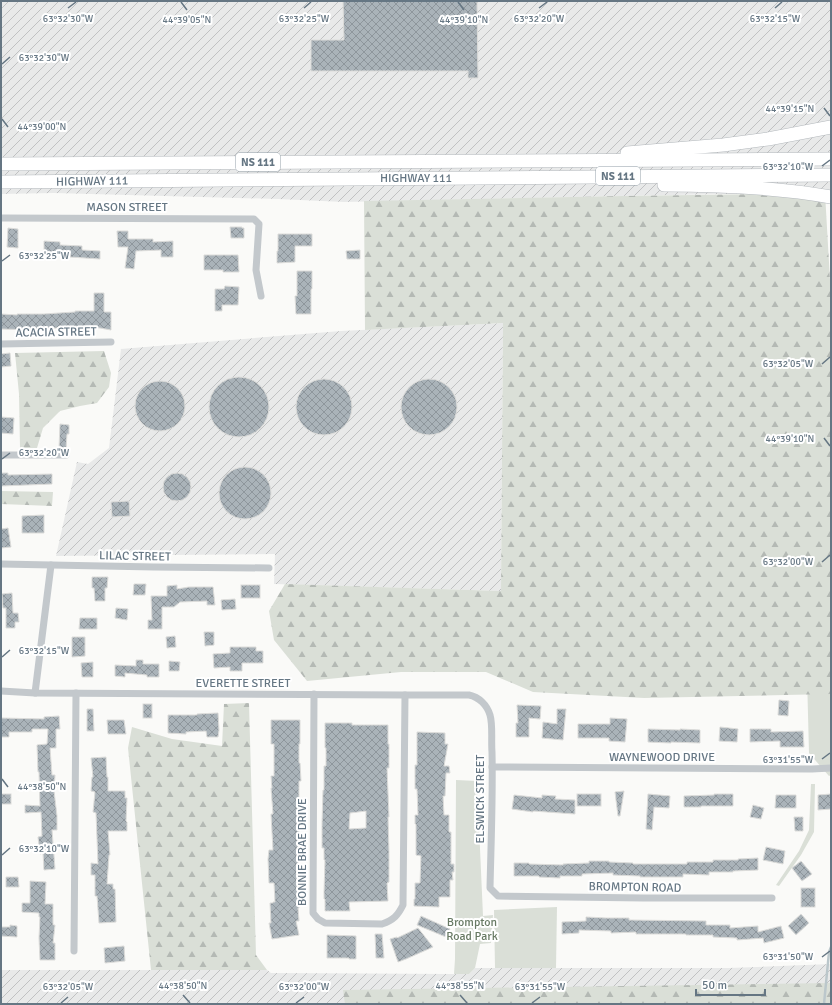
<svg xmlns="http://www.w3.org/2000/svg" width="832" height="1005" font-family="Signika,sans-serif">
  <defs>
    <pattern id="industrial-furrows" width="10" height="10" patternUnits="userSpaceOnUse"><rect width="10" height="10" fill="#e8e9e9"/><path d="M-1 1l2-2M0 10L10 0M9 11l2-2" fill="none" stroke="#c0c1c2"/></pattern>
    <pattern id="forest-firs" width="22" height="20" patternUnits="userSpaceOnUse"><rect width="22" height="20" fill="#dadfd7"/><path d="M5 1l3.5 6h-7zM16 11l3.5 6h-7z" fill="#b4b9b4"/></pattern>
    <pattern id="building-cross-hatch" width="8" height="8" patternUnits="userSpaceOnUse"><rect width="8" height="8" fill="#aab3b9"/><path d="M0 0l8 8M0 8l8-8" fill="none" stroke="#8e969c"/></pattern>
  </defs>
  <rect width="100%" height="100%" fill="#fafaf8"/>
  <g fill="url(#industrial-furrows)">
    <path d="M1,1H831V192L622,196L344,202L278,199L54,193L1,194Z"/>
    <path d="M503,323L501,591L274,584L275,554L56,556L77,462L88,464L109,448L121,349L341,331Z"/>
    <path d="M831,964V1004H1V970H267L271,973L454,974H469L475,968H729Z"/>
  </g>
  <g fill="#dadfd7">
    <path d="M831,638V775L829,776L809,753L807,676Z"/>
    <path d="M456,780L477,781L483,916L493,915L491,943L480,944L475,968L469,974H454L455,959Z"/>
    <path d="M811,784H815L814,832L801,855L779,886L776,885L799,851L809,830Z"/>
    <path d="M557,907L556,968H495L494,910Z"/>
  </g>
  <g fill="url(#forest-firs)">
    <path d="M825,193L831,297V694L644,698L533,692L486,672H401L307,681L274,640L269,611L285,584L501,591L503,323L365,330L364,201L622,196Z"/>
    <path d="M104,351L111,373L109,387L97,403L80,406L60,411L43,428L37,448H20L19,394L15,353Z"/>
    <path d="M1,491L53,492L52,506L1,504Z"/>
    <path d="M249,703L256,955L267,970H151L128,748L132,727L172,739L222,746L224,704Z"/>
    <path d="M831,983V1004H345L343,990Z"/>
  </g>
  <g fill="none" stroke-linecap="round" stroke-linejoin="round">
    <path stroke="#bbc7cb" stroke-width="2.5" d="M824,1004L829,952L831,947"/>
  </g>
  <g fill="url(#building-cross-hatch)" stroke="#dcdcda" fill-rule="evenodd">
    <path d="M343,1H477L478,78H468V71H311V40H344Z"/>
    <path d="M230,227H242V228H244V238H231Z"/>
    <path d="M8,228L18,229V248L7,247Z"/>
    <path d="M117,231H128V239H153V242L173,241V257H161V250L136,251L134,269L125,268L128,247H118Z"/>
    <path d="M278,234H312V246H295V262L277,263V251H278Z"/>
    <path d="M44,241L60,242V245L82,246V250L100,251V259L70,257V254L44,252Z"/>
    <path d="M360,250V259H347L346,251Z"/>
    <path d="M204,255H238L239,272H223V270H204Z"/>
    <path d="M297,271H312V289H311V314H296L295,296H297Z"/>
    <path d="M225,286L239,287L238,305H222V311H215V289H224Z"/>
    <path d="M94,293H104V312H111V330L100,328L75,327L38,329V330L1,329V314L17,315V314H44L75,312V311H94Z"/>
    <path d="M10,353L11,366L1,367V354Z"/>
    <circle cx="239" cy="407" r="30"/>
    <circle cx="429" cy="407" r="28"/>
    <circle cx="324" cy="407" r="28"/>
    <circle cx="160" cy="406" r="25"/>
    <path d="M1,417L14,418L13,434L1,433Z"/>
    <path d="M60,424L69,425V434H67L66,449H59Z"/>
    <circle cx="245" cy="493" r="26"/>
    <path d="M1,473H8V475L52,474V484L1,486Z"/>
    <circle cx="177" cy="487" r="14"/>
    <path d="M129,501L130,516L112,517L111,502Z"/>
    <path d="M44,515V533H22V516Z"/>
    <path d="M8,528L11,547L1,548V529Z"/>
    <path d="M92,577H108L107,588H105V601H95L94,588H92Z"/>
    <path d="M134,584H146L145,595H133Z"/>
    <path d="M177,585V589L189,587H213L215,605H207V601L180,602L174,607H162V629H148V620H152L151,596H167V586Z"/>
    <rect x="241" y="585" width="19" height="13"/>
    <path d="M12,593L13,613H18L19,622H15V628H6V608H3L2,594Z"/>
    <path d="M235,599L236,609L222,610L221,600Z"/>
    <path d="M116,608L128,609L127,620L115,618Z"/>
    <path d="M80,618H97V629H79Z"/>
    <path d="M204,632H214V645L205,646Z"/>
    <path d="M175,636L176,647L167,648L166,637Z"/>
    <path d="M72,637H85V656L72,657Z"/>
    <path d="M230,647H256V651H263V663H242V671H230V667L214,668L213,654L230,653Z"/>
    <path d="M136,660H143V664H159V677H147V675L125,673V677L115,676V665L136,666Z"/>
    <path d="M169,661L180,662L179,671H169Z"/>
    <path d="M93,662V677H82L81,663Z"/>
    <path d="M779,700L789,701L788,716L778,715Z"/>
    <rect x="143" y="704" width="9" height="14"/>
    <path d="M517,705L541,706L540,719L529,718V737H516V723H518Z"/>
    <path d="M87,709H93L94,731H87Z"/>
    <path d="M557,709H566L563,740L542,738L543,722L557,724Z"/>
    <path d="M218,713L219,730L218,737H207L206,731L186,732V734L168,733V715H197V714Z"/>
    <path d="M59,716L60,729H56V748H50L52,775H55L54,791L57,816V830H52L55,869L44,870L43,853L40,854L38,837L42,836L41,812L25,813V805L40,806L39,772H38L37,745L47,744L48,729H32V732H9V737H1V718L44,719V717Z"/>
    <path d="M610,718L627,719L625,742L609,741V738H578V724H610Z"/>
    <path d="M107,720H124L126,734H108Z"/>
    <path d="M271,720H300V744H299V763H300L301,781H299V844H298V870H297L299,908H298L299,921H296L299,935L272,939L269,923H271L270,903H273V902H275L274,883H269L268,859L269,850H273L271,814H273L271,788H272L271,776H274V744H271Z"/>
    <path d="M325,723H352V725H388V744H389V768H387L389,817H388L389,851V882L387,883L388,901L349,902L350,911H325V899H324V892L325,860H324V848H322V824L323,790H324V766H326V748H325ZM366,811V828L349,829L350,813Z"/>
    <path d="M720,727L738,729L737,742L719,741Z"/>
    <path d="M648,729L680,730V729L700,730V743L671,742V743L648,742Z"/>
    <path d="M750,729H771V732L803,731L804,747H780V741L750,742Z"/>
    <path d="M417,732L445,733V744H448L444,766H449L450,773H446L445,796H443L444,815H449V832H451V864H454V872H452L453,880H450V897H439V907L414,906V899H415V883H420L421,856L416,855V824H415V815H418L417,789H415V765H417Z"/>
    <path d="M106,757L107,777H108V791H125V798H127L126,821L127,822V831H108L110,855H109L107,884H113V889H115L116,922L99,923L97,896H95V875H91V863L98,864L96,813L93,812L95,792L91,791L92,777H93L91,758Z"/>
    <path d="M624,791L620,816H618L615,792Z"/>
    <rect x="1" y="794" width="10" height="10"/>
    <rect x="577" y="794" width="24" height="12"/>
    <path d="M648,794L670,796L669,808L654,807L652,830L646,829Z"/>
    <path d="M714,794H733V806H701V807H684V796L714,795Z"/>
    <path d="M831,794V809L818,810V795Z"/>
    <path d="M514,795L542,798V795L556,796L555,799L575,800V814L533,811V812L512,809Z"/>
    <path d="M776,795H796V808H775Z"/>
    <path d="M753,805L764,808L761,819L750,817Z"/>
    <path d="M794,817H803V831H795Z"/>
    <path d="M766,847L785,851L783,864L763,860Z"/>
    <path d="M758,858V870L733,871V872H709V875L683,874V877H640V876L613,875V873L582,874V876H560V878L539,877V876H514V863H529V864L563,865V864L589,863V861H609V862L633,863V864H687V862H713V860H738V859Z"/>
    <path d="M801,861L812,874L802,881L792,868Z"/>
    <path d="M6,877H18L19,887H6Z"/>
    <path d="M30,881L46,882L45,904H53V925H55L53,943H55V960H40L39,938L40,917H39V913L22,912V903H30Z"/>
    <rect x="801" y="888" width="14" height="19"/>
    <path d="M801,914L809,923L796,935L788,926Z"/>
    <path d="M421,916L450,929L446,937L417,925Z"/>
    <path d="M586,917L606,918H629V920L706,921V925H730V928L758,926V932L781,926L784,938L764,943L763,938L737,940V938L713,937V935H686V934H636V932L611,933V931L579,930V933L562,934V922L586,921Z"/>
    <path d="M10,925L17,926V937L1,936V927H10Z"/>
    <path d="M418,928L433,947L406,959L398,962L390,939L397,937V938Z"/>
    <path d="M375,934H382L384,958H376Z"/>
    <path d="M327,935L356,936V959H349V958H327Z"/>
    <path d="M124,946L125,961L105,963L104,948Z"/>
  </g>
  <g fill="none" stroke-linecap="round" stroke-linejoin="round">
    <defs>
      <g id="motorway">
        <path d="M627,153L723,145L768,139L831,127"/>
        <path d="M1,164L699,160L831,159"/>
        <path d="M1,182L831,175"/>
        <path d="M664,185C720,185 776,187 831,197"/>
      </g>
    </defs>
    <use href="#motorway" stroke="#b4b9bd" stroke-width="14"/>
    <g stroke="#c3c8cc" stroke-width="7">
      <path d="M1,218L254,219L259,224L256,270L261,296"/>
      <path d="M1,344L111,342"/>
      <path d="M1,455H66"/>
      <path d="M1,564L154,567L269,568"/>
      <path d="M1,691L35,693L405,695H469C479,697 487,705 490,715C493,725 491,741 492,752C493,797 491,842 490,888L498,896L644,898H772"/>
      <path d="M35,693L51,565"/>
      <path d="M314,694L313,913L318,919L325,923L382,924C394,920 398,915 403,905L405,695"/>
      <path d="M492,767L812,769L831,768"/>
      <path d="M74,951L76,693"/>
    </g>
    <use href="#motorway" stroke="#fff" stroke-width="13"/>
  </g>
  <path fill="none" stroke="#657683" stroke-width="1.5" d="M181,2L187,10M458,2L464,10M68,8L76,2M304,8L311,2M539,8L547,2M775,8L782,2M2,64L10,57M824,108L830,116M2,119L8,127M822,166L830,160M2,261L10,255M822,364L830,357M824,438L830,446M2,459L10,453M822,562L830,555M2,657L10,650M822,759L830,753M2,779L8,787M2,855L10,848M822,957L830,951M183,995L190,1003M460,995L467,1003M61,1003L68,997M296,1003L304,997M532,1003L540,997"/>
  <g text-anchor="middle" stroke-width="4" stroke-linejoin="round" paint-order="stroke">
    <g fill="#fff" stroke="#939fa8" stroke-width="1">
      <rect x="236" y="153" width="44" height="18" rx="3"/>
      <rect x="596" y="167" width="44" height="18" rx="3"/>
    </g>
    <g font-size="11" font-weight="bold" fill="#657683">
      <text x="258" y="166">NS 111</text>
      <text x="618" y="180">NS 111</text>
    </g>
    <g font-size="12" fill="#657683" stroke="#fff">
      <text x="416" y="182">HIGHWAY 111</text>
      <text transform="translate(92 181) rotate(-1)" y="4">HIGHWAY 111</text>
      <text x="127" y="211">MASON STREET</text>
      <text transform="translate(56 332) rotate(-1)" y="4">ACACIA STREET</text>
      <text transform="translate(135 556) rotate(1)" y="4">LILAC STREET</text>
      <text x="243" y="687">EVERETTE STREET</text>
      <text x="662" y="761">WAYNEWOOD DRIVE</text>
      <text transform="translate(480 799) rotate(-90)" y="4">ELSWICK STREET</text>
      <text transform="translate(302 852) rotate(-90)" y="4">BONNIE BRAE DRIVE</text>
      <text transform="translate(635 887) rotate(1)" y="4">BROMPTON ROAD</text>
    </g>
    <g font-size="12" fill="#687a64" stroke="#fff">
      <text x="472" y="926">Brompton<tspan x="472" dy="14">Road Park</tspan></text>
    </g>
  </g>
  <g font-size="10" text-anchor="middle" fill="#657683" stroke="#fff" stroke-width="4" stroke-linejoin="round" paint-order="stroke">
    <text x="68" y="22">63°32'30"W</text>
    <text x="304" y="22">63°32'25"W</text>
    <text x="539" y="22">63°32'20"W</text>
    <text x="775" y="22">63°32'15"W</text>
    <text x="187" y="23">44°39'05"N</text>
    <text x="464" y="23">44°39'10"N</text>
    <text x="44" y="61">63°32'30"W</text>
    <text x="790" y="112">44°39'15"N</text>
    <text x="42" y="130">44°39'00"N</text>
    <text x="788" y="170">63°32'10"W</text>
    <text x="44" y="259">63°32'25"W</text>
    <text x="788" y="367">63°32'05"W</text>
    <text x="790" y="442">44°39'10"N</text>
    <text x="44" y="456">63°32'20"W</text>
    <text x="788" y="565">63°32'00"W</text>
    <text x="44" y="654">63°32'15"W</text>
    <text x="788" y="763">63°31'55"W</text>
    <text x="42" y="790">44°38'50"N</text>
    <text x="44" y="852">63°32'10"W</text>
    <text x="788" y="960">63°31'50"W</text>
    <text x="183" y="989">44°38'50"N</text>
    <text x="460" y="989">44°38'55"N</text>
    <text x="68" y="990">63°32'05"W</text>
    <text x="304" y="990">63°32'00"W</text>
    <text x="540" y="990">63°31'55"W</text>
  </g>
  <rect width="832" height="1005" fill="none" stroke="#657683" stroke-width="4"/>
  <path d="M696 989v6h69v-6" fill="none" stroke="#657683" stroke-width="2"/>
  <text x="702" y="989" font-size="12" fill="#657683" stroke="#ffffff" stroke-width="3" paint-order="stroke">50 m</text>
</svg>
